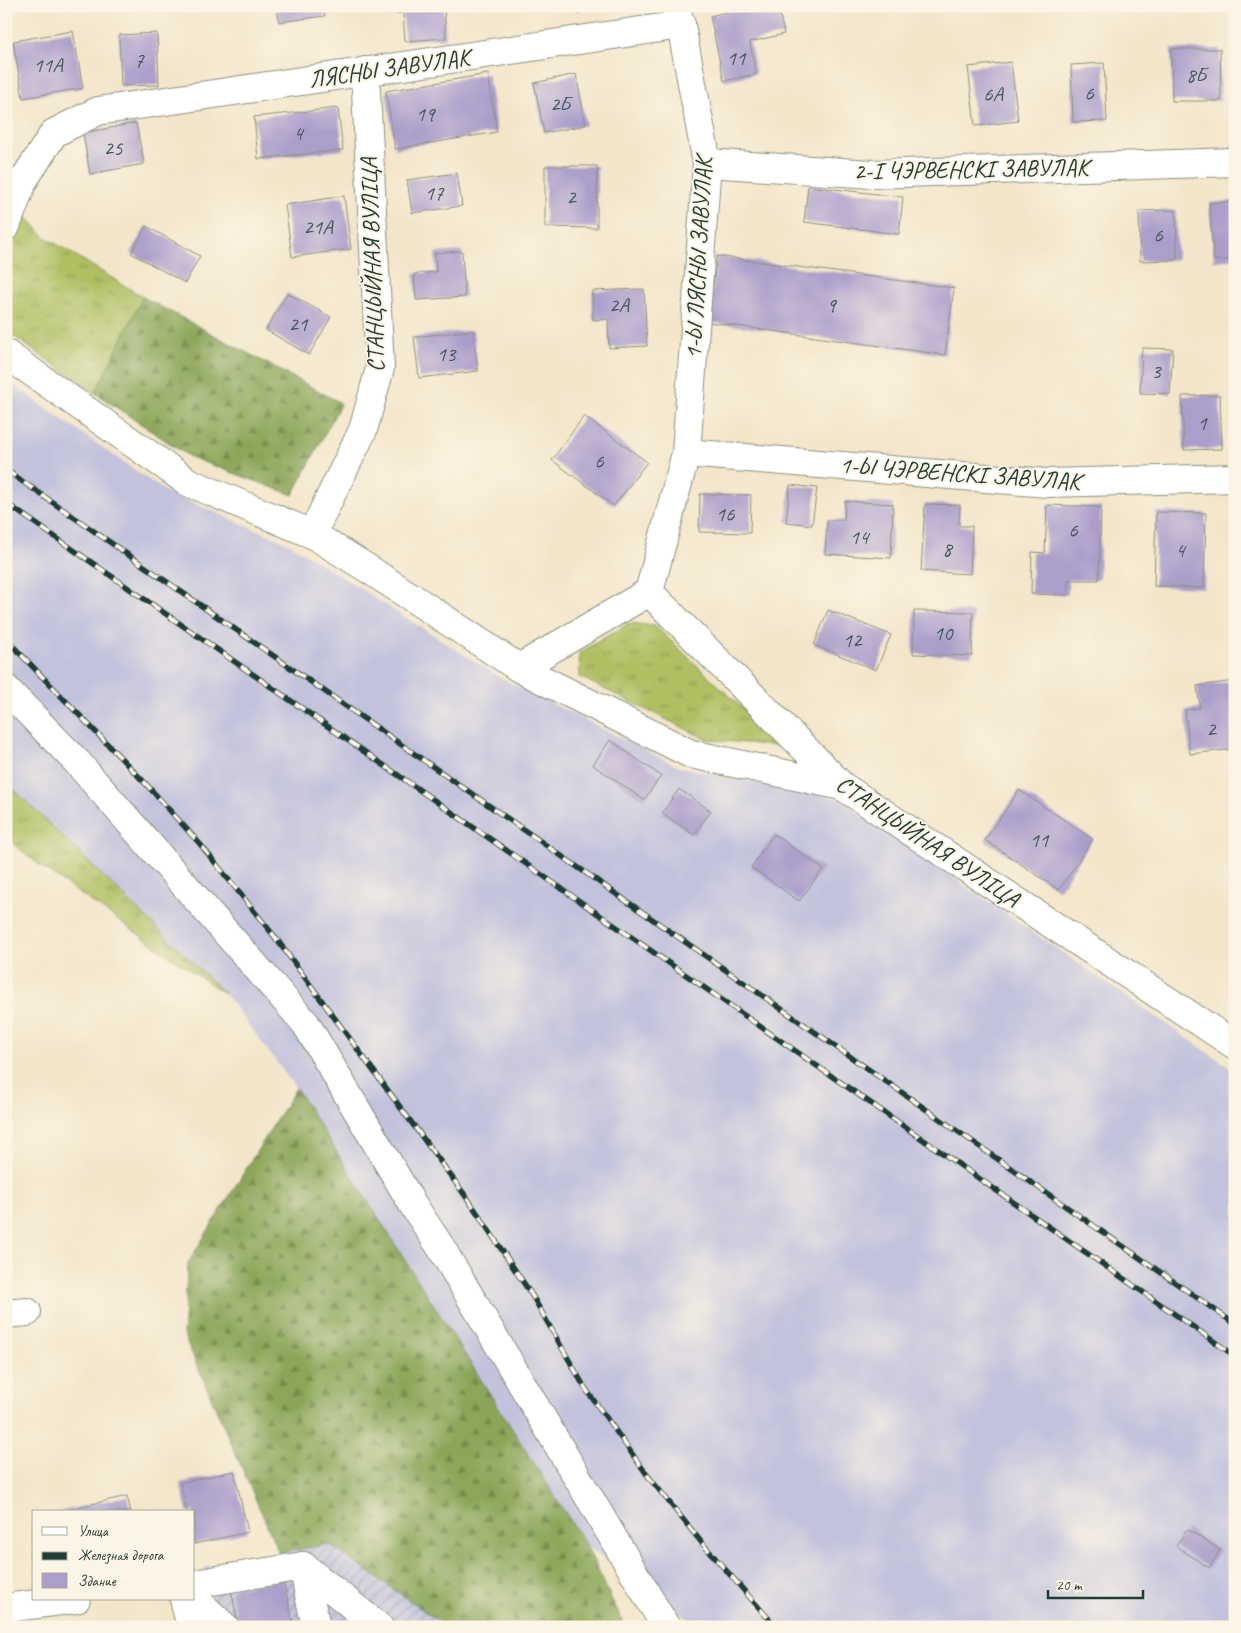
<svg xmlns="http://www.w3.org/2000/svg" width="1241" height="1633" font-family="Caveat,sans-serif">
  <defs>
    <pattern id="industrial-furrows" width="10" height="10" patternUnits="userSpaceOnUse" patternTransform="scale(1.25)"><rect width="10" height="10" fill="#c2c2dc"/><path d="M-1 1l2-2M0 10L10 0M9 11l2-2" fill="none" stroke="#9d9fb3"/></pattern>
    <pattern id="grass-tufts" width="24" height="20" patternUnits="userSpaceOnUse" patternTransform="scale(1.25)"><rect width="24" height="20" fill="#afbf62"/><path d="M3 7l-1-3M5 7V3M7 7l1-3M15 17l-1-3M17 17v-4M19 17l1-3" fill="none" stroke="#8e9c52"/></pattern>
    <pattern id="forest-firs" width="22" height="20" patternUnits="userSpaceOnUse" patternTransform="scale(1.25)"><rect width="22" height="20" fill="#8ba658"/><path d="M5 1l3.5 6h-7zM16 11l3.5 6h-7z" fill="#71884a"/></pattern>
  </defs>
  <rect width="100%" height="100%" fill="#fcf5e5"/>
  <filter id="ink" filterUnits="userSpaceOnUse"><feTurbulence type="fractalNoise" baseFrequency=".02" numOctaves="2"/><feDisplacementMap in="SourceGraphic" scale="10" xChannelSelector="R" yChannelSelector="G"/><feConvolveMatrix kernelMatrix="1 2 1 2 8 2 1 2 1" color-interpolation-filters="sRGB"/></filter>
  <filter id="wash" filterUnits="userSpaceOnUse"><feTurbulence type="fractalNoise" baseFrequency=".0096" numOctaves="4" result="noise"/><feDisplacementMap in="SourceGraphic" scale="20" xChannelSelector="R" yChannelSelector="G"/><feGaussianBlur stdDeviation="1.12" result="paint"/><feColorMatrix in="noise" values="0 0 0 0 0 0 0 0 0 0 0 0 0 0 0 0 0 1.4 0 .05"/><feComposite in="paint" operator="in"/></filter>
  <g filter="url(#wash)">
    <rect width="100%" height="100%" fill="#f3e5c9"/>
    <path fill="url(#industrial-furrows)" d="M329,1544L447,1627H217L205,1567Z"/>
    <path fill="#c2c2dc" d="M6,380L163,490L290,544L499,677L679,767L839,799L1235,1071V1627H700L587,1547L296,1088L225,994L6,782Z"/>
    <g fill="url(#grass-tufts)" stroke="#677e4b">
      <path d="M6,195L45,237L143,297L95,393L6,331Z"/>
      <path d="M629,623L655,626L784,747L706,739L580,677L579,653Z"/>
      <path d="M6,782L225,994L47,871L6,838Z"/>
    </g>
    <g fill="url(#forest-firs)" stroke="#557246">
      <path d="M143,297L341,403L293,495L190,457L95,393Z"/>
      <path d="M296,1088L587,1547L625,1627H447L329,1544L279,1553L183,1333L188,1263Z"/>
    </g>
    <g id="blocks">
      <g fill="#ab9ecb">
        <path d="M277,6H323L325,16L279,22Z"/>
        <path d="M382,6H444L446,38L405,41L403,13L383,14Z"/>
        <path d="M574,6H593V7L575,11Z"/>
        <path d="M751,6H778L784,34L750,42L756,74L724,81L710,16Z"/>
        <path d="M73,31L83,88L23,98L13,41Z"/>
        <path d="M157,33L159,85L121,86L119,35Z"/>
        <path d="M1171,49H1220L1221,101H1172Z"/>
        <path d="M1011,62L1018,121L975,126L968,67Z"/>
        <path d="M1104,63L1107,121L1073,122L1071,65Z"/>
        <path d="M488,74L497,132L395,149L386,91Z"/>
        <path d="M576,74L586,125L544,133L534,83Z"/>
        <path d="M338,108L343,150L258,159L254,117Z"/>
        <path d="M136,123L144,164L90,174L83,133Z"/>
        <path d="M545,166H597V228L545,227Z"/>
        <path d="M457,173L462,206L412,213L407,180Z"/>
        <path d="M808,186L903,197L899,234L804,222Z"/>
        <path d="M344,196L351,249L292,257L285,205Z"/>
        <path d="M1235,201V259L1214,261L1209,203Z"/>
        <path d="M1176,210L1177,260L1140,261L1139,211Z"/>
        <path d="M146,226L200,256L185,283L131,253Z"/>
        <path d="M462,251L465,297L416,300L414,274L436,272L435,253Z"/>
        <path d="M717,256L954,288L945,355L708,322Z"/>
        <path d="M644,289L647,346L609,348L608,319L593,320L592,291Z"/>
        <path d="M287,293L331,317L309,355L266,330Z"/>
        <path d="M473,330L478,371L419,378L414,337Z"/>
        <path d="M1142,348L1173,349L1170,394L1140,393Z"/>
        <path d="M1220,395L1222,449L1184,450L1182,396Z"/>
        <path d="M584,416L647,462L614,506L552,460Z"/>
        <path d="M790,485L817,488L812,525L786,522Z"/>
        <path d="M700,494L751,495L750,533L699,532Z"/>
        <path d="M845,501L893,504L891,558L825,554L827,520H844Z"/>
        <path d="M925,504L960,505L959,526H972L970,574L921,571Z"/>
        <path d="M1047,505L1101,507L1099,580H1068V595L1031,594L1032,552L1045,553Z"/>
        <path d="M1156,512L1206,513L1204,588L1154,586Z"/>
        <path d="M828,610L891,635L876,670L814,645Z"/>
        <path d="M914,611L973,612L972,656L913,654Z"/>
        <path d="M1235,681V749L1190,754L1185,710L1200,708L1197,686Z"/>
        <path d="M610,740L661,776L644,800L593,765Z"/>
        <path d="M679,789L711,811L694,835L662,813Z"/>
        <path d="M1019,790L1093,839L1059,890L985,840Z"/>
        <path d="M774,834L823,869L799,901L751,867Z"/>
        <path d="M234,1471L248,1532L194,1544V1512H187L180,1483Z"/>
        <path d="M127,1496L131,1512H61V1511Z"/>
        <path d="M1187,1529L1220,1550L1209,1568L1176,1546Z"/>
        <path d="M283,1579L294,1627H239L231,1590Z"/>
      </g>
    </g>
  </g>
  <g filter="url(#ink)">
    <use href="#blocks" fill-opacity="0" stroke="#89917e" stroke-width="1"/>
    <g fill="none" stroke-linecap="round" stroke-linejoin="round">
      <defs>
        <g id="minor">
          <path d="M675,6L681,25L707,163L686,453L649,592L842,786L1235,1045"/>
          <path d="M707,163L872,174L1235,162"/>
          <path d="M6,226L23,181L54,133L98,111L681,25"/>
          <path d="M6,354L188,482L312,534L370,570L519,668L691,754L842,786"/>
          <path d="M686,453L1047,483L1235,478"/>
          <path d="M312,534L363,430L380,368L365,71"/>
          <path d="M519,668L649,592"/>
          <path d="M6,689L77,762L306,1024L413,1205L440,1246L666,1627"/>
          <path d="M6,1314L27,1312"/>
          <path d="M303,1566L316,1627"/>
          <path d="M194,1584L303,1566L379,1627"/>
          <path d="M194,1598L225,1627"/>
          <path d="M184,1599L191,1627"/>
          <path d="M6,1608L76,1599"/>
        </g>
      </defs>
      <use href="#minor" stroke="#89917e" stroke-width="30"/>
      <use href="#minor" stroke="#fff" stroke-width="28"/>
      <defs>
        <g id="rail">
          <path d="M6,470L1235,1324"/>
          <path d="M6,503L1235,1356"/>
          <path d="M6,639L146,784L200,844L275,937L470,1202L533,1297L585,1388L648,1476L702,1543L776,1627"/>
        </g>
      </defs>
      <use href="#rail" stroke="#1f3d34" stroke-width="5.5"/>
      <use href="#rail" stroke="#fcf5e5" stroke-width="4" stroke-dasharray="11" stroke-linecap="butt"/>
    </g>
  </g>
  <g text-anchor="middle" stroke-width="4" stroke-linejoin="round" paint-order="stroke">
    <g font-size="21" fill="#42555a">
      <text x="736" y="65">11</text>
      <text x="139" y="67">7</text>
      <text x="48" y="72">11А</text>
      <text x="1196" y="82">8Б</text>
      <text x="1089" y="100">6</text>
      <text x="993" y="101">6А</text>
      <text x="560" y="111">2Б</text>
      <text x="425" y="121">19</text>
      <text x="298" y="140">4</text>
      <text x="113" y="155">25</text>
      <text x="434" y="200">17</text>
      <text x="571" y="204">2</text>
      <text x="318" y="234">21А</text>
      <text x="1158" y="242">6</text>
      <text x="619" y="312">2А</text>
      <text x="831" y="312">9</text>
      <text x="298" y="331">21</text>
      <text x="446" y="361">13</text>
      <text x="1156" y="378">3</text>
      <text x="1202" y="430">1</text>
      <text x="599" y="468">6</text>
      <text x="725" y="521">16</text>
      <text x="1073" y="537">6</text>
      <text x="859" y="544">14</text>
      <text x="947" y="556">8</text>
      <text x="1180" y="557">4</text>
      <text x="943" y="640">10</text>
      <text x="852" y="647">12</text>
      <text x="1211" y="736">2</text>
      <text x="1039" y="847">11</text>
    </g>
    <g font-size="24" fill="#1f3d34" stroke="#fcf5e5">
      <text transform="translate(389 68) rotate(-8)" y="8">ЛЯСНЫ ЗАВУЛАК</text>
      <text transform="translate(971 169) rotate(-1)" y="8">2-І ЧЭРВЕНСКІ ЗАВУЛАК</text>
      <text transform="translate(698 258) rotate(-87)" y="8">1-Ы ЛЯСНЫ ЗАВУЛАК</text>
      <text transform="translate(372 265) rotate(-92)" y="8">СТАНЦЫЙНАЯ ВУЛІЦА</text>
      <text transform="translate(960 473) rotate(4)" y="8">1-Ы ЧЭРВЕНСКІ ЗАВУЛАК</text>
      <text transform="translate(928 841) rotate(34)" y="8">СТАНЦЫЙНАЯ ВУЛІЦА</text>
    </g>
  </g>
  <rect width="1241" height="1633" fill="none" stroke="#fcf5e5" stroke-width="25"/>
  <rect x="32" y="1510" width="162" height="90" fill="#fcf5e5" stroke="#a4ab9e"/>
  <rect x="42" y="1527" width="25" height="8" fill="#ffffff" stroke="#a4ab9e"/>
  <text x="78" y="1536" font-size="15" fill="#1f3d34">Улица</text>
  <rect x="42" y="1552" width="25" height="8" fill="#1f3d34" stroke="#a4ab9e"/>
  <text x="78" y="1560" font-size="15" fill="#1f3d34">Железная дорога</text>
  <rect x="42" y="1573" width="25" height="15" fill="#ab9ecb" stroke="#a4ab9e"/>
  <text x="78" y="1586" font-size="15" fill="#1f3d34">Здание</text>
  <path d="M1048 1590v8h95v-8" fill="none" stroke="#1f3d34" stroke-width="2.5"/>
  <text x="1056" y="1590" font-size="15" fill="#1f3d34" stroke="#fcf5e5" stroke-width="4" paint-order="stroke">20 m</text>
</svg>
